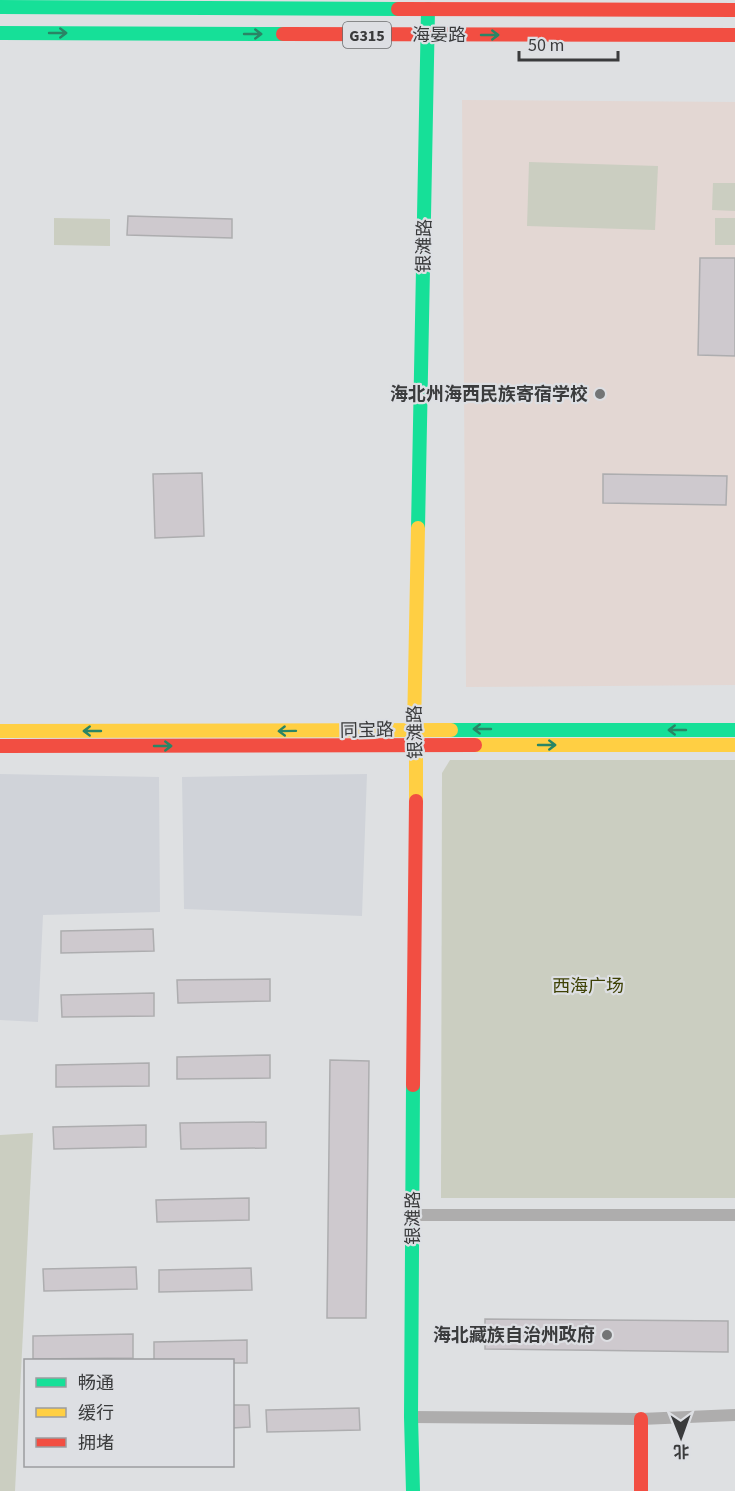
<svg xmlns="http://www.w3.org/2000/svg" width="735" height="1491" font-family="'Source Sans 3','Noto Sans SC',sans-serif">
  <rect width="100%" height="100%" fill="#dee0e2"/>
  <g fill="#d0d3d9">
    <path d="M0,774L159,777L160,912L43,915L38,1022L0,1020Z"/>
    <path d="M367,774L362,916L184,909L182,777Z"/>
  </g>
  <path fill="#e3d7d3" d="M462,100L735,102V685L466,687Z"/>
  <g fill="#cbcec1">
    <path d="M529,162L658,166L655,230L527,226Z"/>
    <path d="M713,183H735V211L712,210Z"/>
    <path d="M54,218L110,219V246L54,245Z"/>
    <rect x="715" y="218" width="20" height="27"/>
    <path d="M450,760H735V1198H441L442,773Z"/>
    <path d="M33,1133L15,1491H0V1135Z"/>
  </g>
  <g fill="#cec9ce" stroke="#adadaf" stroke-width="1.5">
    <path d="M128,216L232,219V238L127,235Z"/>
    <path d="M700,258H735V356L698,355Z"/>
    <path d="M202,473L204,536L155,538L153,474Z"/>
    <path d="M603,474L727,476L726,505L603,503Z"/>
    <path d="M153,929L154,951L61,953V931Z"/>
    <path d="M270,979V1001L178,1003L177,980Z"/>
    <path d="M154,993V1016L62,1017L61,995Z"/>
    <path d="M270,1055V1078L177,1079V1057Z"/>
    <path d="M330,1060L369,1061L366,1318H327Z"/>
    <path d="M149,1063V1086L56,1087V1065Z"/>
    <path d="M266,1122V1148L181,1149L180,1123Z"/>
    <path d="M146,1125V1147L54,1149L53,1127Z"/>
    <path d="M249,1198V1220L157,1222L156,1200Z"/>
    <path d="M136,1267L137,1289L44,1291L43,1269Z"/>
    <path d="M251,1268L252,1290L159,1292V1270Z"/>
    <path d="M485,1319L728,1321V1352L485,1349Z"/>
    <path d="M133,1334V1358L33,1359V1336Z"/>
    <path d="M247,1340V1363H232V1360H154V1342Z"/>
    <path d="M232,1405H249L250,1427L232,1428Z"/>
    <path d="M359,1408L360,1430L267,1432L266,1410Z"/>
  </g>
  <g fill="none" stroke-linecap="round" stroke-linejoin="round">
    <g stroke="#aeadad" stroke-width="12">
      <path d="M413,1215H735"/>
      <path d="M411,1417L641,1419L735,1415"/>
    </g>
    <g stroke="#16e098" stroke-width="14">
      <path d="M0,7L398,9"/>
      <path d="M0,33L283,34"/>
      <path d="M418,528L428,9"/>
      <path d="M451,730H735"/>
      <path d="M413,1491L411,1417L413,1085"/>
    </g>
    <g stroke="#ffcf43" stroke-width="14">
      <path d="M0,731L451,730"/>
      <path d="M475,745H735"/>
      <path d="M416,801V745L414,729L418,528"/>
    </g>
    <g stroke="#f24e42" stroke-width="14">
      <path d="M398,9L735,10"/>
      <path d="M283,34L735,35"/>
      <path d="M0,746L475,745"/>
      <path d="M413,1085L416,801"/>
      <path d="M641,1419V1491"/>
    </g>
  </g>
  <defs><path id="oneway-shaft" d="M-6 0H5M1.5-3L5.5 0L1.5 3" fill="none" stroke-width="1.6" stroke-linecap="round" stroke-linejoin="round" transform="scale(1.5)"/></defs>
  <g stroke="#2a8565">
    <use href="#oneway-shaft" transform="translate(58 33)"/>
    <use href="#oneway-shaft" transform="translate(253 34)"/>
    <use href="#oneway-shaft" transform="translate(490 35)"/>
    <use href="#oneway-shaft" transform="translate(482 729) rotate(-180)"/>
    <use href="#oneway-shaft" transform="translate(677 730) rotate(-180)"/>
    <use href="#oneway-shaft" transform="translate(92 731) rotate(-180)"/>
    <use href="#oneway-shaft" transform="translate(287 731) rotate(179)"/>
    <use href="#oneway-shaft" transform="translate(547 745)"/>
    <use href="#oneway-shaft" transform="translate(163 746)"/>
  </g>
  <g fill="#737576" stroke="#dddfe3" stroke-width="2">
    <circle cx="600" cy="394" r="6"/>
    <circle cx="607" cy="1335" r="6"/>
  </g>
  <g text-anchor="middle" stroke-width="4.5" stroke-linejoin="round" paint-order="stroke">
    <rect fill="#dddfe3" stroke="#6b6c6e" stroke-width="1.5" x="343" y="22" width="48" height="26" rx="4.5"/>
    <g font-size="16" font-weight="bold" fill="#3a3b3c">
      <text x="367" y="41">G315</text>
    </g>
    <g font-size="18" fill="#3a3b3c" stroke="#dddfe3">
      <text x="439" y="41">海晏路</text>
      <text transform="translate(424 246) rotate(-89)" y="6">银滩路</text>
      <text transform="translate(367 730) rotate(-1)" y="6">同宝路</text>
      <text transform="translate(415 732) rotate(-91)" y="6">银滩路</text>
      <text transform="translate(413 1218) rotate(-90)" y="6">银滩路</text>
    </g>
    <g font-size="18" font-weight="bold" fill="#3a3b3c" stroke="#dddfe3" text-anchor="end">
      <text x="588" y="400">海北州海西民族寄宿学校</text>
      <text x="595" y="1341">海北藏族自治州政府</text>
    </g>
    <g font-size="18" fill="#3e4105" stroke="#dddfe3">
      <text x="588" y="992">西海广场</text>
    </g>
  </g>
  <rect x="24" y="1359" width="210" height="108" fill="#dddfe3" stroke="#9c9da0" stroke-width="1.5"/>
  <rect x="36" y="1378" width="30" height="9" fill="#16e098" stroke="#9c9da0" stroke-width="1.5"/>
  <text x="78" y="1389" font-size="18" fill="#3a3b3c">畅通</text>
  <rect x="36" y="1408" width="30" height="9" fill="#ffcf43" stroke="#9c9da0" stroke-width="1.5"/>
  <text x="78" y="1419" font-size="18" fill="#3a3b3c">缓行</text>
  <rect x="36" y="1438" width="30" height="9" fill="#f24e42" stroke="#9c9da0" stroke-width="1.5"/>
  <text x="78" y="1449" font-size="18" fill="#3a3b3c">拥堵</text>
  <g transform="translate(681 1437) rotate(179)" stroke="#dddfe3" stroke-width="4.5" paint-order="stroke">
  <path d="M0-4.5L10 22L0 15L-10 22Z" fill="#3a3b3c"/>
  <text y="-9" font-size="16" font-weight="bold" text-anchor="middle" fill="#3a3b3c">北</text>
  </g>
  <path d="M519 51v9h99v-9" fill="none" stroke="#3a3b3c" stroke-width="3"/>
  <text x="528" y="51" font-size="18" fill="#3a3b3c" stroke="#dddfe3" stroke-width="4.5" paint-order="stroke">50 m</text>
</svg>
